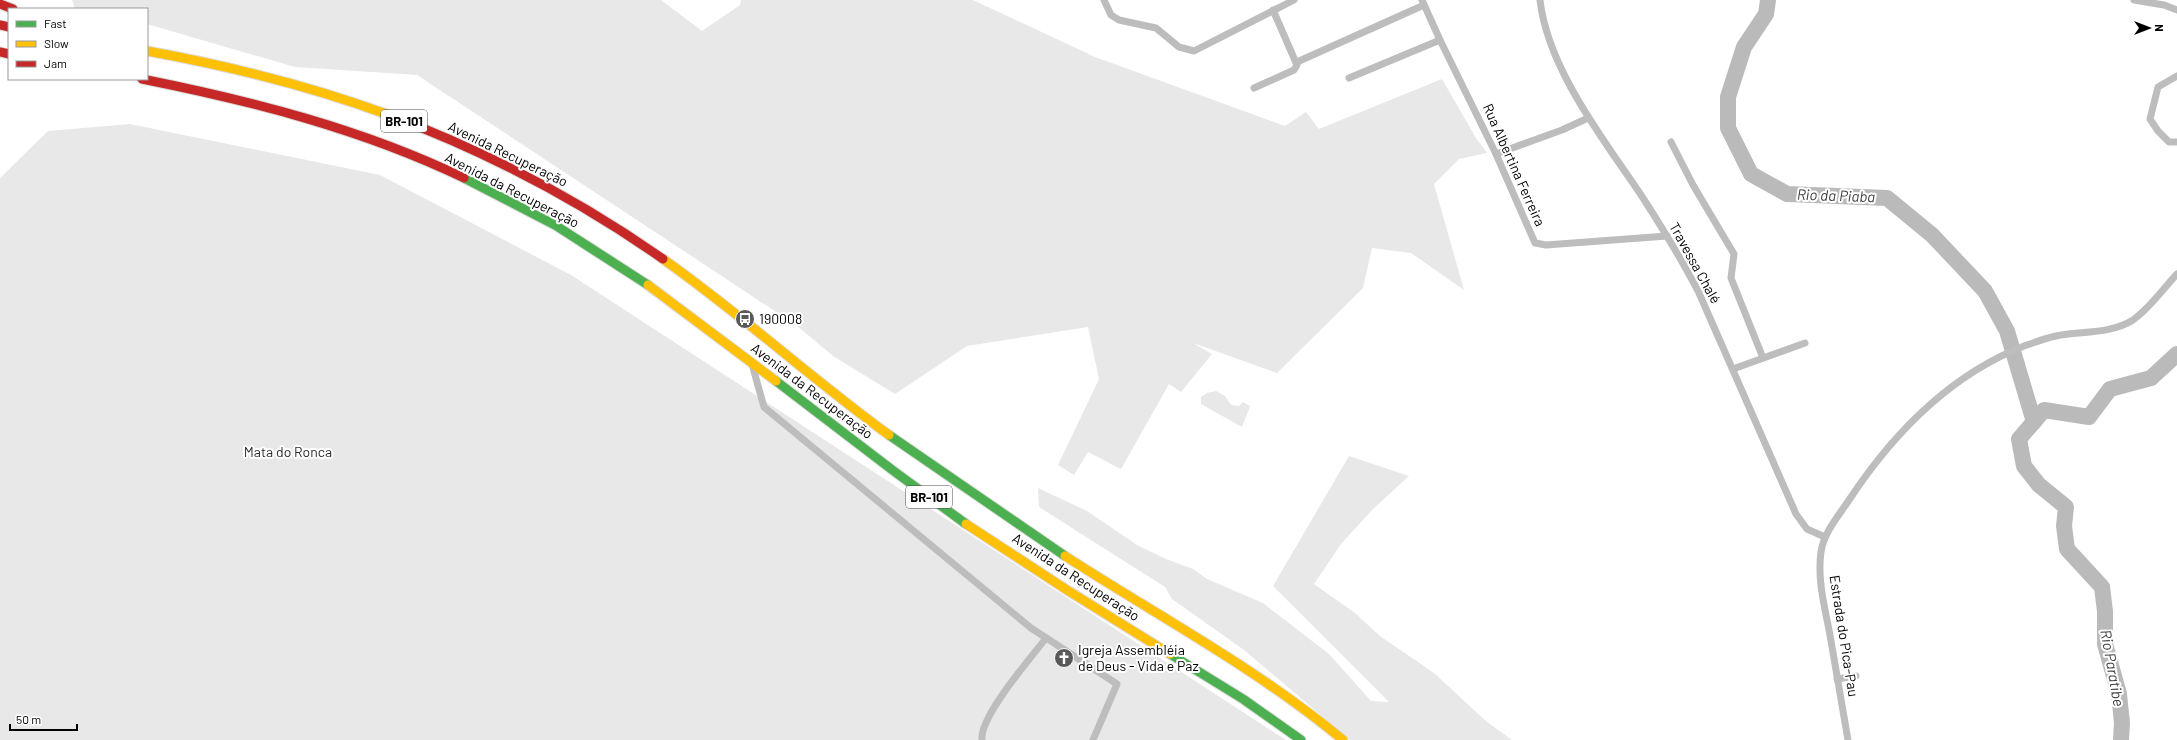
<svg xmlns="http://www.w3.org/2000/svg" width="2177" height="740" font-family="Barlow,sans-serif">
  <rect width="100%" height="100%" fill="#fff"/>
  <g fill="#e8e8e8">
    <path d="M72,0H661L702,31L740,5L741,0H973L1095,57L1285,126L1306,112L1319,129L1442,79L1476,138L1487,153L1459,159L1434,184L1464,290L1411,253L1372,248L1363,288L1277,373L1193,343L1212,354L1181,392L1169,384L1121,469L1088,452L1074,475L1058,465L1099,379L1088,327L967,346L895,394L833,356L796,325L417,75L295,67L147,24V9H75Z"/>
    <path d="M130,124L380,175L571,275L1286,740H0V178L48,131Z"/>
    <path d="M1216,391L1225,396L1231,405L1239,406L1243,402L1250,406L1242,427L1201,404V397L1207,393Z"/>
    <path d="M1349,456L1409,476L1372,510L1341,544L1314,584L1355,613L1380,636L1434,673L1487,722L1512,740H1350L1244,650L1172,599L1165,587L1039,507L1038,488L1087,511L1137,545L1166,559L1193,569L1207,579L1263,603L1329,654L1371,701L1389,702L1273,586Z"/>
  </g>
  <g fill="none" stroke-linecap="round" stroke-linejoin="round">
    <g stroke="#bababa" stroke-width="16">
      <path d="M1768,0L1766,14L1744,47L1728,97V128L1751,174L1787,194L1887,198L1932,235L1985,291L2007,331L2034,422"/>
      <path d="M2121,740L2122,723L2119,694L2105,644V611L2102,587L2067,549L2064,526L2066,507L2039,485L2024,466L2019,439L2044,410L2089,417L2110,389L2151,378L2177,354"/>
    </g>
    <defs>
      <g id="fast">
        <path d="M464,178L555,225L648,285"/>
        <path d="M776,381L895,472L966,524"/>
        <path d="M889,435L1065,556"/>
        <path d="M1170,654L1243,699L1301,740"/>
      </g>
      <g id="slow">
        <path d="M147,51C230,66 310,86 389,115"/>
        <path d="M663,259C741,314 812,379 889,435"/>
        <path d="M648,285L776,381"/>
        <path d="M966,524L1067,590L1170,654"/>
        <path d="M1065,556C1158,616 1258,669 1343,740"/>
      </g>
      <g id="jam">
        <path d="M0,4L13,9"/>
        <path d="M0,25L9,27"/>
        <path d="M0,52L9,54"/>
        <path d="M142,79C252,101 362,129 464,178"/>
        <path d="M389,115C485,151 579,200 663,259"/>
      </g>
    </defs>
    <use href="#fast" stroke="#dbdbdb" stroke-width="11"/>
    <use href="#slow" stroke="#dbdbdb" stroke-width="11"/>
    <use href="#jam" stroke="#dbdbdb" stroke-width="11"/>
    <g stroke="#bdbdbd" stroke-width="7">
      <path d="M1104,0L1111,15L1119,20L1156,28L1179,47L1194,51L1294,0"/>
      <path d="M1422,0L1440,40L1496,154L1535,243L1546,245L1667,236"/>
      <path d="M1540,0C1548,70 1605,141 1643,198C1663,229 1682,260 1699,293L1796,514L1807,529L1825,537"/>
      <path d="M2134,0L2164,5L2177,10"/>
      <path d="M1297,62L1424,5"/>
      <path d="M2177,76L2158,87L2150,119L2158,131L2169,142H2177"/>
      <path d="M1349,78L1440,40"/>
      <path d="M1254,88L1294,70L1297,65L1273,10"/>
      <path d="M1671,142L1693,185L1734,254L1731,278L1763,358"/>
      <path d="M1496,154L1562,130L1588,118"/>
      <path d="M752,364L764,407L1031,628L1117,684L1093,740"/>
      <path d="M1733,369L1805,343"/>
      <path d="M1837,679L1856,676"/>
      <path d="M982,740C979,717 1031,658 1046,638"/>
      <path d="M1848,740C1842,705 1836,670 1830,635C1825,608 1817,580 1821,552C1824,532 1838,517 1849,500C1892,435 1950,375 2024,346C2034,343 2045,338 2056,336C2081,331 2111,334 2133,320C2150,308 2163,289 2177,274"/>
    </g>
    <use href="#fast" stroke="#4caf50" stroke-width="9"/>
    <use href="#slow" stroke="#ffc107" stroke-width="9"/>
    <use href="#jam" stroke="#c62828" stroke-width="9"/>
  </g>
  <defs>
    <symbol id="bus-disc" viewBox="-11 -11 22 22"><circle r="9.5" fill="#595959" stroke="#fff"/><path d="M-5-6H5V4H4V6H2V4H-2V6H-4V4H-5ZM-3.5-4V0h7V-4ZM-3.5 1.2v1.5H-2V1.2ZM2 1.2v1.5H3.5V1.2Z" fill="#fff"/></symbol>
    <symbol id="church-disc" viewBox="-11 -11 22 22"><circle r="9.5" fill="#595959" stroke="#fff"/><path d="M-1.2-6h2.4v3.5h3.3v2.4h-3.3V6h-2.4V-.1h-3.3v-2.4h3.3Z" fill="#fff"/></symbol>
  </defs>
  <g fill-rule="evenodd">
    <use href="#bus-disc" x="734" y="308" width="22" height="22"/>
    <use href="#church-disc" x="1053" y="647" width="22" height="22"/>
  </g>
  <g text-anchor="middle" stroke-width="4" stroke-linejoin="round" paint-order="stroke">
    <g fill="#fff" stroke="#4c4c4c" stroke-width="1">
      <rect x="381" y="110" width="46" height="22" rx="3"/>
      <rect x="906" y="486" width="46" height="22" rx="3"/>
    </g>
    <g font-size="13" font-weight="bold" fill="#000">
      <text x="404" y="126">BR-101</text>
      <text x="929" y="502">BR-101</text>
    </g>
    <g font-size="14" fill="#000" stroke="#fff">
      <text transform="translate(508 154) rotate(26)" y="5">Avenida Recuperação</text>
      <text transform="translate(1514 165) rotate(66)" y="5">Rua Albertina Ferreira</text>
      <text transform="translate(512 190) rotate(27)" y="5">Avenida da Recuperação</text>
      <text transform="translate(1695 263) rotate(61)" y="5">Travessa Chalé</text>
      <text transform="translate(812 391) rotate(37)" y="5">Avenida da Recuperação</text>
      <text transform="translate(1076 577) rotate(33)" y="5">Avenida da Recuperação</text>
      <text transform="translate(1844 636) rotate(81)" y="5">Estrada do Pica-Pau</text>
    </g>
    <g font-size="14" fill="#000" stroke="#fff" text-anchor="start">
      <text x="759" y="324">190008</text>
      <text x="1078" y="655">Igreja Assembléia<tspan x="1078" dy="16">de Deus - Vida e Paz</tspan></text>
    </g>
    <g font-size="14" fill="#2c2c2c" stroke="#fff">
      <text x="288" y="457">Mata do Ronca</text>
    </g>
    <g font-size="15" font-style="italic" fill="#3d3d3d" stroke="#fff">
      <text transform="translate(1836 196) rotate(2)" y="5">Rio da Piaba</text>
      <text transform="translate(2112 668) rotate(80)" y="5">Rio Paratibe</text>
    </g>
  </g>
  <rect x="8" y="8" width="140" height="72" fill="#ffffff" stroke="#999999"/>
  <rect x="16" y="21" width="20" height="6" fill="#4caf50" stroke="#999999"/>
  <text x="44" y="28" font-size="12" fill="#000000">Fast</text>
  <rect x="16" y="41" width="20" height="6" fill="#ffc107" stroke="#999999"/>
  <text x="44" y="48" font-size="12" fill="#000000">Slow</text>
  <rect x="16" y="61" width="20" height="6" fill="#c62828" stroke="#999999"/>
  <text x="44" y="68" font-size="12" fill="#000000">Jam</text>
  <g transform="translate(2149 28) rotate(90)" stroke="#ffffff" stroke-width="3" paint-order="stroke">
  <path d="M0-3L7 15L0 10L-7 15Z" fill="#000000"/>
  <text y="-6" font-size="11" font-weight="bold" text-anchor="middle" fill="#000000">N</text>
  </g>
  <path d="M10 724v6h67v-6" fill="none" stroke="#000000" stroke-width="2"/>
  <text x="16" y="724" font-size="12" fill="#000000" stroke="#ffffff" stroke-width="3" paint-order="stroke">50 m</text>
</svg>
